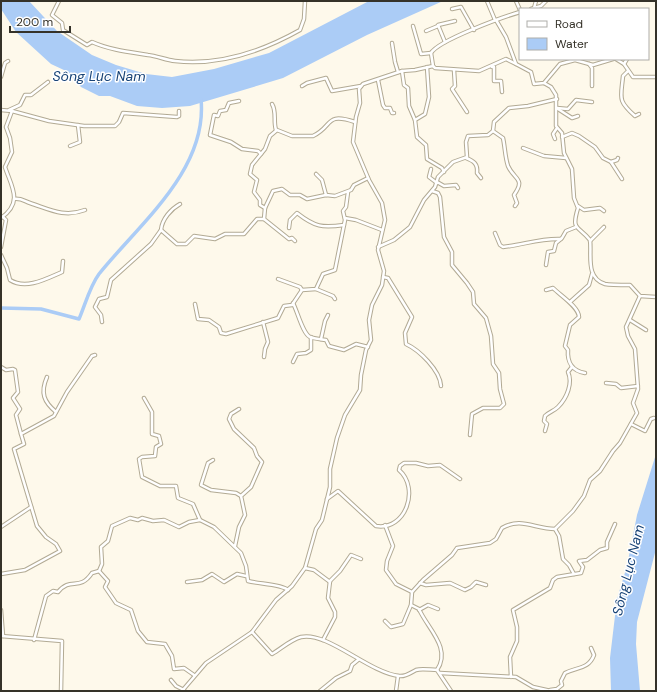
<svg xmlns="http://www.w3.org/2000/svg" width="657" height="692" font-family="'DM Sans',sans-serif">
  <rect width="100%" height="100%" fill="#fef9eb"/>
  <g fill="#abccf6">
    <path d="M1,1H29L57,31L92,55L116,65L146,74L172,77L214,69L269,53L369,1H443L367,35L283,78L190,106L162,108L137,106L110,96H99L81,87L66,71L51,64L16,32L1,9Z"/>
    <path d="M656,454V549L637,622L636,644L640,691H611L610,658L617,599L627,566L637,515Z"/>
  </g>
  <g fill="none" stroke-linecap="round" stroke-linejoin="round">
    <path stroke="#abccf6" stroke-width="3.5" d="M1,308L41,309L79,319C85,305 90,286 99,274C139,224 208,170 201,99"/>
    <defs>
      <g id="minor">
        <path d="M59,1L52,15L62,23L63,30L87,45L92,42C110,50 129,52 148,55C157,56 166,60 175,61C220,66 261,52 300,30L304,19L305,1"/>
        <path d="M487,1L495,20"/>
        <path d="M516,1L520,10"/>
        <path d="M534,8L541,6L546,1"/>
        <path d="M452,9L461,7L474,30"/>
        <path d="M531,9L534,8L536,1"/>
        <path d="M496,20L506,37L516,64L531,72L534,84L544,83L560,64L575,60L593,65L613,59"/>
        <path d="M413,26L421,54L431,53"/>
        <path d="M426,31L438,26"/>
        <path d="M445,42L438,25L455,21"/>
        <path d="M392,43L395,62L398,72"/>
        <path d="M616,59L624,64L633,77H656"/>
        <path d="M589,64L592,68V86"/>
        <path d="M624,64L627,59"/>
        <path d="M433,66L435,68L479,71L506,59L516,64"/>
        <path d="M427,67L429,97L425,114L415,120L417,137L426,145L427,159L442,168L444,172"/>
        <path d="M492,67H494V81H501L502,92"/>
        <path d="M454,70L455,86L452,89L467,112"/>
        <path d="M402,71L404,85L408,88L409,106L415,120"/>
        <path d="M628,71L623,76C621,98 617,100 635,116L639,114"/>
        <path d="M1,77L5,63L8,61"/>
        <path d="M378,80L383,105L385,108H390L392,113H394"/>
        <path d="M544,83L551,87L556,95V126L562,133L564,153L572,169L574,198L578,208C571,231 578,225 590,240C592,254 585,278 605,284C610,285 624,285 630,285L640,296L656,297"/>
        <path d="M302,86L307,83L326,78L332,91L361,86"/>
        <path d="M239,101L229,103L226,110L220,111L218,116L214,115L210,135L231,142L242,149L258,151L261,154"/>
        <path d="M272,104C277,112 273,121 276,130"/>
        <path d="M557,108L568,109L576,100L592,102"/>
        <path d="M558,109L572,118L578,116"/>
        <path d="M1,110L12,111L49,121L84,126H115L119,122L123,113L177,117L179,116V111"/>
        <path d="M9,110L20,105L25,95H31L48,82"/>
        <path d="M562,137L572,133L579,136L595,147L603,158L611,162L622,179"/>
        <path d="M555,139L553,134L557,128"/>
        <path d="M70,146L80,142L78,125"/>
        <path d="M523,148L544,156L566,158"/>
        <path d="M466,158C474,161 478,164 477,173L481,178"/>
        <path d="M611,162L617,160L618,158"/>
        <path d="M431,169L429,177L437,183"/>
        <path d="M316,174L322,180L326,195"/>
        <path d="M437,182L444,186L456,185L458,188"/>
        <path d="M432,191L438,193L440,197L444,237L452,252V265L467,283L473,292L474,304L486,318L491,336L493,364L499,373L500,389L504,404L500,408H483L472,414L470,435"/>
        <path d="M14,199C21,198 24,201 30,203C49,209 64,218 85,210"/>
        <path d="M515,206L517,203L514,195C526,178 514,180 508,166C505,157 505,147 503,138L493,131L494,122L509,108L528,106L557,99"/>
        <path d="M578,206L584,210L600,208L604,211"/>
        <path d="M265,208L260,205V200L254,192L257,180L250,174L252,165L265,149L270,136L277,130L292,136H313C334,126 324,112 355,122"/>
        <path d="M1,218C24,202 11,186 5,167L12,152L10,138L6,127L12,111"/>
        <path d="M345,218L356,220L382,230"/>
        <path d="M289,228L290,220L297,213C315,227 322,228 344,225"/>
        <path d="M161,230C162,219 171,209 180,204"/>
        <path d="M495,233L500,245L503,247C523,245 540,238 561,239"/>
        <path d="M295,241L292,238L289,239L264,219L265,208L273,191L282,189L290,195H300L307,199L326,195L335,196L351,190L354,185L368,178"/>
        <path d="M590,241L604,227"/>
        <path d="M1,247L6,220L3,217"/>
        <path d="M378,247L394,240L410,227L424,200L435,187L438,177L453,162L467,157L466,142L468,136L488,135L493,131"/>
        <path d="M1,255L7,268L10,280C26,290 46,279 62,272L63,261"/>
        <path d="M546,265L548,252L554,251L556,243L562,238L566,231L576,227"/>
        <path d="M383,277L388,278L412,317L405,333L406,344C419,350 440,370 441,386"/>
        <path d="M278,279L300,287L302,290"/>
        <path d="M316,289L333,296L335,299"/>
        <path d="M546,290L553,288C560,295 579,307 579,317L570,325L565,346L568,350C567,363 573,371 585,373"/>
        <path d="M570,302L589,285L592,274"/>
        <path d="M293,303C298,313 303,334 310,337C315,339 321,339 326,340L329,346L344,350L356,344L368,347"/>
        <path d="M195,304L198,319L209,320L219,327L221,333L226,334L278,318L284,306L292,305L302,290L316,289L323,274L335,270L345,220L343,211L346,207L348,192"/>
        <path d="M630,320L646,330"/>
        <path d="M102,322L101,315L95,307L99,299L107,297L111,280L151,244L161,230L177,244H186L194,236L215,239L225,234H244L257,219H264"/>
        <path d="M263,322L268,342L265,349L264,357"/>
        <path d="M321,339L325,321L328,315"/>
        <path d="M293,362L297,354L306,353L311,350V337"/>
        <path d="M1,367L6,370L13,369L15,370L18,392L13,398L20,409L16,415L21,434"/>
        <path d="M47,377C40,393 44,402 56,412"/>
        <path d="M606,383L616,384L621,388L638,386"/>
        <path d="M144,398L152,412V434L159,436L161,444L156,447L155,456L142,457L139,459L142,477L160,486H176L178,498L193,504L200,520L214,527L241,553L246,566L248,581C258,584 281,584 288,590"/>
        <path d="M631,424L645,431L651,419L654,418"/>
        <path d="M545,431L547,424L544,421L545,416C549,412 554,411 558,407C567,398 573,383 568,372L572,367"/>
        <path d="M213,460L208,463L201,485L211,490L236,493L241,496"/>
        <path d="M327,499L338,491L376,526C406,531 420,488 399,470L400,466L404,463H416L428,466L440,465L460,479"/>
        <path d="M385,525L393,546L387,561L386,570L396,584L412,592"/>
        <path d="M1,527L31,507"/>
        <path d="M555,529L559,536L563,559L569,565L574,574"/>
        <path d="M235,546L239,527L245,515L241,496L251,487L262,462L257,456L254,448L234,429L229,419L231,414L239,409"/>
        <path d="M305,568L314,570L330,582"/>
        <path d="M99,571L108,581L105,587L116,603L131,610L138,631L147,642L165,644L172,656L174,669L184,668L194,675"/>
        <path d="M1,574L25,570L60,551L56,544L46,537L37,526L14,449L24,444L21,434L54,416L67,392L92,356L95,355"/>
        <path d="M187,582L202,580L212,574L224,582L237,574L246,576"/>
        <path d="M420,583L426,585L450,583L465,590L471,587L476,582L486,585"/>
        <path d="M411,605L419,609C427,628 452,648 437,670"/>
        <path d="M1,610L3,636"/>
        <path d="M419,610L428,605L438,609"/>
        <path d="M385,621L391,627L403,624L411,605L412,592L423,580L452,555L457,548L490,543L496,539L502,528C521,517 535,529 555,529L573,511L584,496L590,480L600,471L613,451L620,443L637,413L633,403L638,389L635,349L628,336L626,327L640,296"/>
        <path d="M252,632L272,654C281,649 290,640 301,637C327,631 368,672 399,676C406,677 410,673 416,670C422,668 431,670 437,670L451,691"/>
        <path d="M1,636L62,641L61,691"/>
        <path d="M34,640L46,596L53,591L58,592C71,576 79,592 92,573L99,571L102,564L101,547L108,541L112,526L130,518L138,520L142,518L153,521L164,520L179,527L189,522L200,520"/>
        <path d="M323,640L335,617V612L328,598L330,581L340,571L351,555L361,559"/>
        <path d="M440,673L516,677L533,687L551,691"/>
        <path d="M511,677L510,657L517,641V627L513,610L550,588L553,580L557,577L581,573L583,567L579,561L587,560L600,550L607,548V542L615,524"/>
        <path d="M171,680L176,686L184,690"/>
        <path d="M550,690L557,689L562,685L561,681L565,673C577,667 589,669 594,655L591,648"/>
        <path d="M182,691L206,663L252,632L276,600L292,586L305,568L316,529L322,520L330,487V469L337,438L345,415L360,390L361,375L366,350L371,340L369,320L372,305L382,285L384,271L378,250L385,220L382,203L369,180L353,142L356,117L360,103L359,89L363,84L402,71L415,70L433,66L431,53C439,40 503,17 520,12"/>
        <path d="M320,691L336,678L350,671L352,665L358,660"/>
        <path d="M396,691L398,676"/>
      </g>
    </defs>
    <use href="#minor" stroke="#b2aa94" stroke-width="4.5"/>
    <use href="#minor" stroke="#fff" stroke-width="2.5"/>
  </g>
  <g text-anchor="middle" stroke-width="3" stroke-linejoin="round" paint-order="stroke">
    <g font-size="14" font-style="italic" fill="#194477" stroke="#fff">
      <text x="99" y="81">Sông Lục Nam</text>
      <text transform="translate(628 570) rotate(-76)" y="5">Sông Lục Nam</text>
    </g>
  </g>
  <rect width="657" height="692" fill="none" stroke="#353229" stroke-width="4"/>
  <rect x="519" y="8" width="130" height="52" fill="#ffffff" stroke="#aeada9"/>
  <rect x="527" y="21" width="20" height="6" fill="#ffffff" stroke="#aeada9"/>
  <text x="555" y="28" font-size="12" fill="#353229">Road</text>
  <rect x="527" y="38" width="20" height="12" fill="#abccf6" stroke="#aeada9"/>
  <text x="555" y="48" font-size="12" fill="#353229">Water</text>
  <path d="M10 26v6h60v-6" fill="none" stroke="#353229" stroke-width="2"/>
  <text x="16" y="26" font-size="12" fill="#353229" stroke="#ffffff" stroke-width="3" paint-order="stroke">200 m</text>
</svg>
